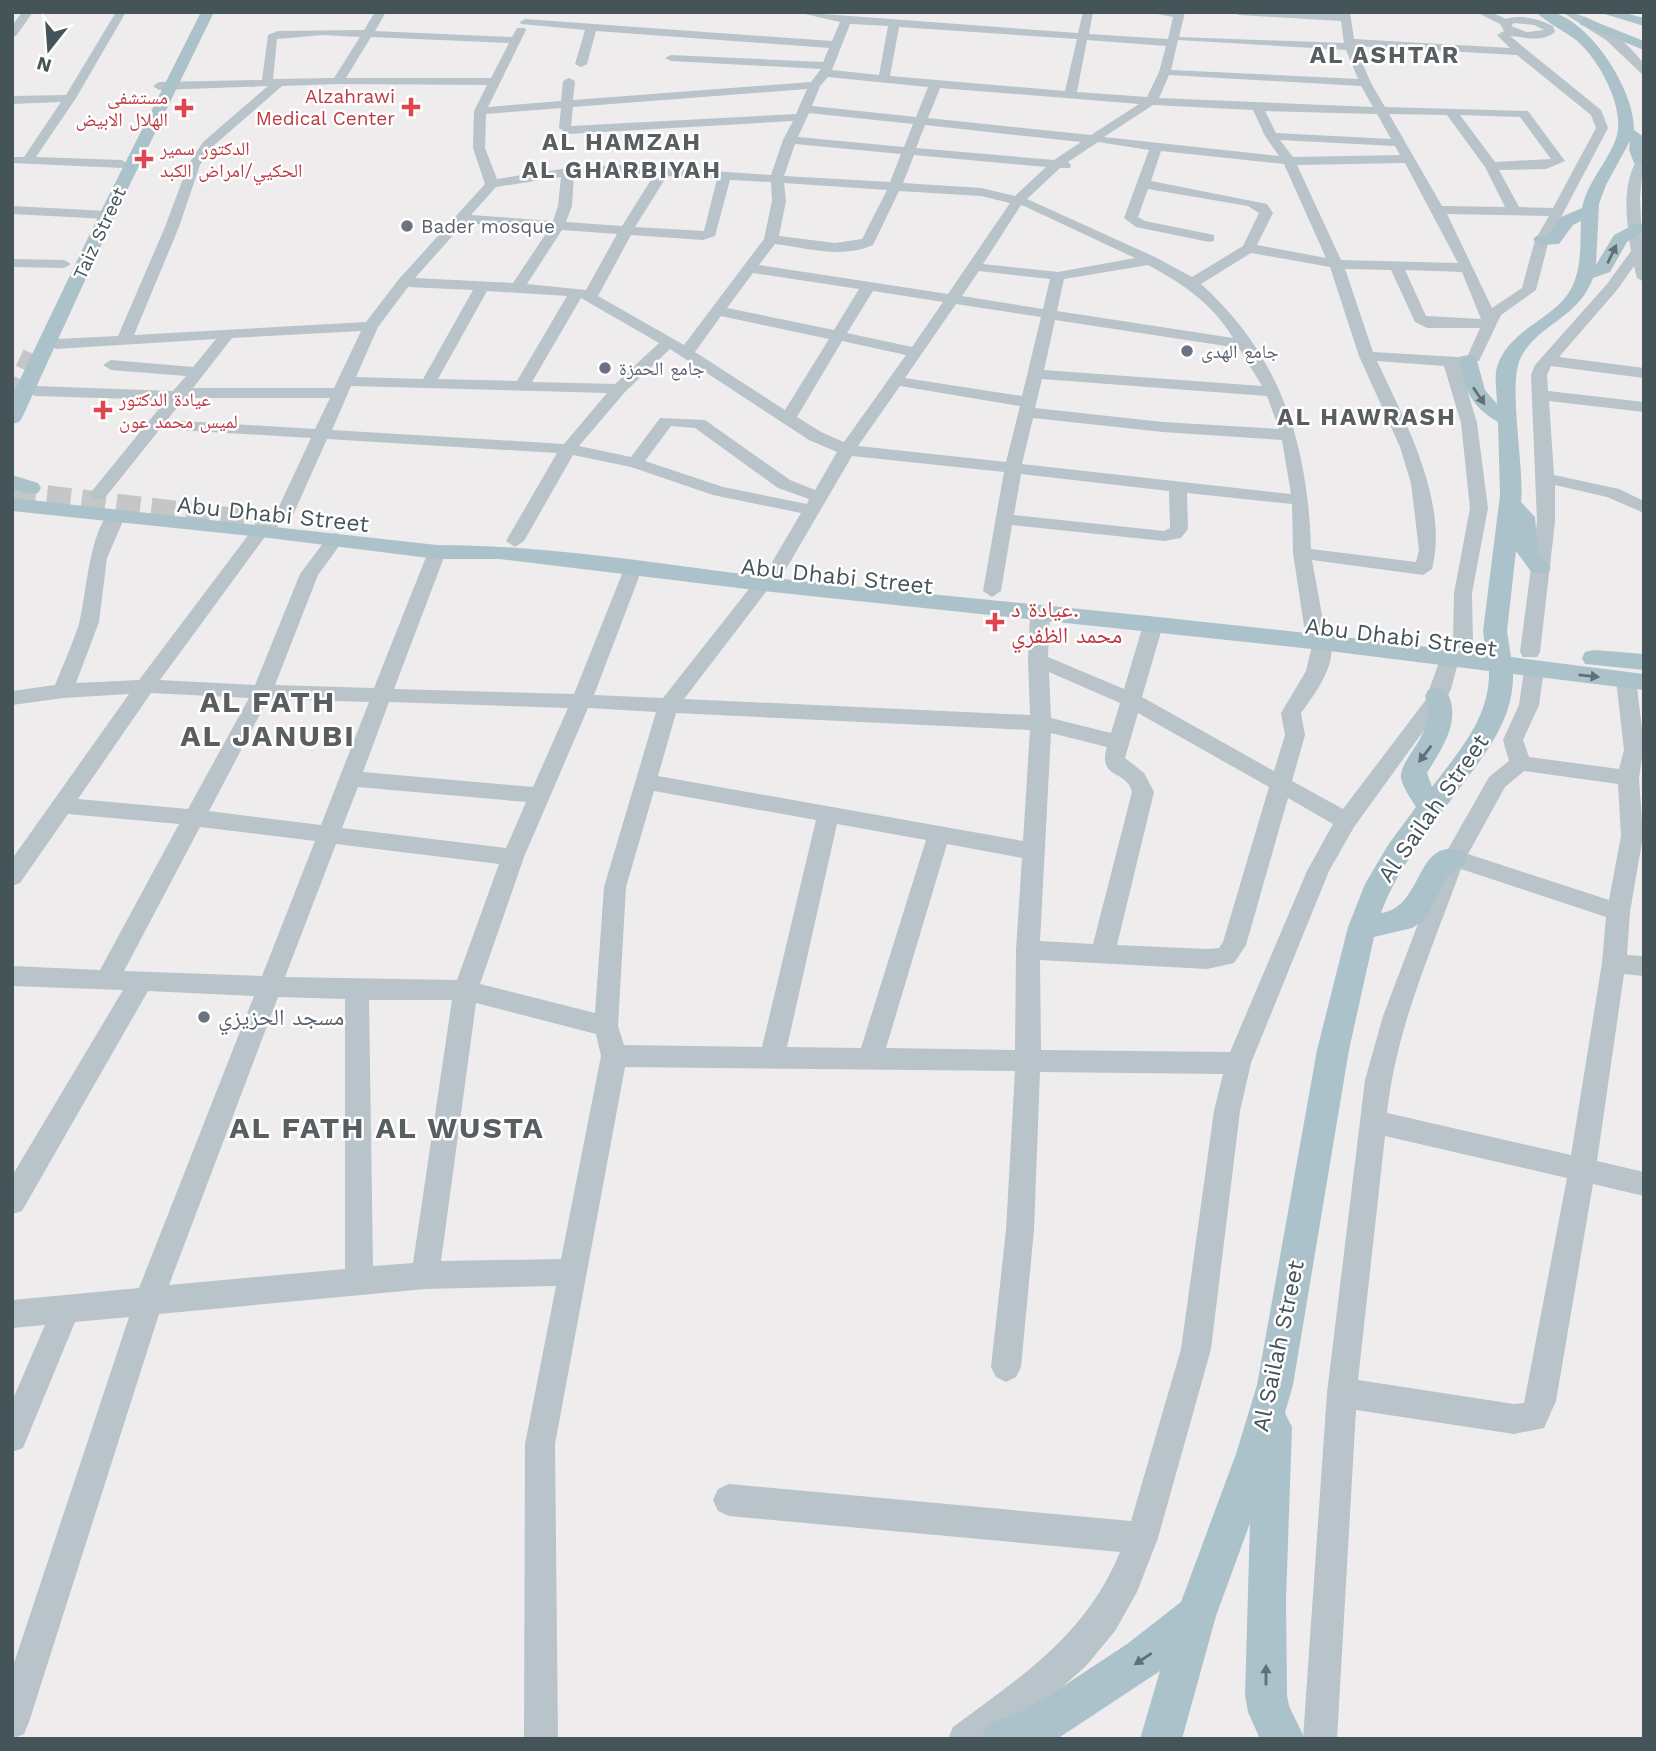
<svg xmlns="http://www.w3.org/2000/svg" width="1656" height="1751" font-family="'Work Sans','Noto Naskh Arabic',sans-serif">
  <rect width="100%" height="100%" fill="#efeced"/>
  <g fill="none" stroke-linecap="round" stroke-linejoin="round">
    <path stroke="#c4c6c8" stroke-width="18" stroke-dasharray="18 10" stroke-linecap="butt" d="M12,395L33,351"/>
    <path stroke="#c4c6c8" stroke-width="24" stroke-dasharray="24 11" stroke-linecap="butt" d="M12,493L278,525"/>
    <g fill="#b8c4c9" fill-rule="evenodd">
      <path d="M22,12H33L16,36L12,37V26Z"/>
      <path d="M116,12H126L76,98L36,157L122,160L128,164L122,168L12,163V157H24L61,102L12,104V96L66,95Z"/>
      <path d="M375,12H386L375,31L512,37L517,28H525L526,30L488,107L561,101L563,81L569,78L575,81L573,100L811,82L821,69L671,61L665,58L671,55L823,62L829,48L596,31L587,64L581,67L575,64L585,30L521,24L520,22L525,19L832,41L840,22L796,12L1078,33L1083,12H1093L1089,34L1168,39L1173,17L1147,12H1185L1179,37L1344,43L1341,21L1239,15L1234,12L1340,14V12H1350L1354,39L1510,48L1497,35L1504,31L1500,24L1476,12H1491L1506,19C1521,14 1539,19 1553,26L1555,32C1541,43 1526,37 1510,36L1601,110L1608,128L1549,240L1536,290L1501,315L1479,361L1460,366L1477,423L1488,508L1472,593L1473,643L1470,648H1456L1453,643L1454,593L1470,508L1461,423L1444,366L1377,361C1405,421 1449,502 1432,569L1423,575L1312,560L1324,626L1321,630H1307L1304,626L1293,553L1292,504L1187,493L1188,529L1181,538L1164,541L1012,525L1001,591L992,597L983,591L1004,472L852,456L786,569L777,575L768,569L801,513L713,495L631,467L573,455L524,541L515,547L506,541L557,453L327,439L293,515L284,520L275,515L311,438L160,429L104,499H92L89,495L92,491L166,400L35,396L27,391L35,386L173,391L186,376L111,370L103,365L111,360L193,367L216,339L56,349L48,344L56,339L118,336L165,227L188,165L203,142L268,86L159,90L153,86L159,82L262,80L268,35L278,31L364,30ZM1514,23L1534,25L1544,30L1527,32L1511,26ZM850,24L888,26L879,75L832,70ZM899,27L1077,39L1065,91L890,76ZM323,35L360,37L334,78L273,79L277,39ZM371,37L509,43L491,78H346ZM1087,40L1166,46L1159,72L1147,97L1077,92ZM1178,40L1346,50L1358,79L1171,70ZM1355,46L1517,55L1591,115L1596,128L1553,208L1519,207L1499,170L1546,169L1565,161L1528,111L1385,107L1371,83ZM1169,75L1361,86L1373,107L1159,98ZM828,77L928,87L916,117L812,106L820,86ZM338,84L487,85L474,111L473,148L485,184L399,279L366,322L134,335L179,227L200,165L212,147L282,86ZM940,88L1139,104L1091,135L928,118ZM807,89L796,114L571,126L573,107ZM1153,105L1253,110L1265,136L1279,156L1104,137ZM561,108L559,128L568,134L793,121L783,140L771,175L621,165L568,168L497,179L485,148L486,114ZM1265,111L1377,114L1391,139L1276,133ZM809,113L913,124L904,147L798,137ZM1389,114L1447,115L1485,167L1505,207L1442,206ZM1460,115L1520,117L1551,159L1495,162ZM925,125L1081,142L1054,160L916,148ZM1280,140L1395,146L1400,155L1293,157ZM1098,142L1149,150L1124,218L1136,227L1209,242L1214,241V235L1145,221L1138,217L1148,189L1248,206L1259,213L1243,246L1192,277L1155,257L1027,199L1060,168H1070L1071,165L1068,162ZM795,144L901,154L890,182L784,176ZM1161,151L1284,164L1326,258L1257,245L1273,213L1267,204L1151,181ZM914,155L1046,167L1015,196L981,188L903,183ZM1405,163L1458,263L1341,260L1297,165ZM621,173L654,175L622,226L566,222L572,206L574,176ZM667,176L717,179L704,231L635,227ZM561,177L558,206L553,221L471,215L496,187ZM730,180L771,182L772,201L764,239L684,345L598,296L631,235L703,240L715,236ZM784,183L887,190L862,239L835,243L779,236L786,201ZM899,191L981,196L1010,203L948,294L759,265L775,244C807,248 842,259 873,245ZM1021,205L1024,206L1135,258L1058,272L983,264ZM1447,214L1549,216L1535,240L1522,288L1492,308ZM464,223L549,229L513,283L415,278ZM562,230L617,234L586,290L527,284ZM1251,253L1330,267L1359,356L1400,447L1411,483L1419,550L1416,562L1311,549C1308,443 1280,355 1201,284ZM1148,265C1183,284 1212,303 1233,338L1057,311L1064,279ZM1345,269L1391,270L1415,322L1427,328H1480L1468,355L1458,357L1373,352ZM1405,270L1462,272L1481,319L1426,316ZM979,271L1050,279L1043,309L962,296ZM753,273L859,289L834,330L727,308ZM408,287L473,290L423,379L356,377L378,327ZM487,291L567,296L517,381L438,379ZM873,291L943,302L912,347L847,333ZM581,298L659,343L615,384L532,382ZM956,304L1041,317L1022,396L905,378ZM721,316L829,339L785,410L695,352ZM1055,320L1239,348L1262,386L1044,370ZM361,331L334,388H193L232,338ZM842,341L906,355L844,442L821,432L797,417ZM670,349L809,440L837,452L815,490L790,480L705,420L660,418L631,457L579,446L625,392ZM1042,379L1267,396L1279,429L1163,422L1035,408ZM351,386L607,393L564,444L332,430ZM900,386L1020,406L1006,462L858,446ZM185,398H330L315,429L167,420ZM1033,418L1163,432L1282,440L1291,494L1022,464ZM671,426L695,428L778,488L809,499L807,504L723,487L645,461ZM1021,474L1169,491L1170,528L1164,531L1014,515Z"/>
      <path d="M1562,12C1592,12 1626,40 1644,64V76L1606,40Z"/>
      <path d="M1644,153L1640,198L1644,282L1637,278L1634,266L1617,290L1559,357L1644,368V378L1551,366L1547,375L1548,391L1644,402V412L1549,401L1554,475L1619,489L1644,501V513L1607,497L1555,485V522L1540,652L1537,657H1523L1520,652L1537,522L1531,375L1535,365L1607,284L1631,251C1626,218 1621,183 1640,154Z"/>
      <path d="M12,206L107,211L114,215L107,219L12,214Z"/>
      <path d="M12,259L64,260L71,264L64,268L12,267Z"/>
      <path d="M117,509L126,514L107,558L99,622L76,683L139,680L255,526L261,525L270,530L160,680L255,685L300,574L330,534L336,533L345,538L318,575L275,685L374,688L428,552L437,546L446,552L394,689L574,694L624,569L633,563L642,569L594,695L663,698L756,580L763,578L772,584L684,699L1030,715L1028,660L1030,614L1033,610H1047L1050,614L1048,657L1124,689L1143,625L1146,621H1160L1163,625L1142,697L1274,771L1285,735L1281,713L1306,671L1314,637H1328C1341,660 1314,695 1301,713L1305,735L1292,781L1343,809L1425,701L1442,654H1456L1459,659L1451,689L1443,704L1354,827L1329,871L1251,1063L1240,1111L1211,1349L1158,1538L1137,1592L1115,1631L1086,1666L1052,1696L994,1739H948L953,1727C1022,1676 1086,1635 1120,1552L729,1516L718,1511L713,1500L718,1489L729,1484L1131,1521L1181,1349L1214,1111L1223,1074L1040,1072L1034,1230L1021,1367L1016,1377L1006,1382L996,1377L991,1367L1006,1230L1015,1071L625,1067L555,1444L558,1739H524L525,1444L556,1286L425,1289L159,1314L29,1722L24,1734L12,1739V1669L129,1317L75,1322L23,1448L12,1452V1401L45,1325L12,1328V1300L139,1288L254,996L148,991L22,1211L12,1214V1176L123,990L12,986V966L100,970L179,824L68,814L20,883L12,886V859L129,694L63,698L12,705V691L55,685C63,665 72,645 79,624C86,601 90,515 117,509ZM1049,672L1120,703L1111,733L1051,718ZM151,693L249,698L188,809L78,799ZM268,699L369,702L321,825L209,811ZM389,702L568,708L533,787L363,772ZM588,708L656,712L604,887L595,1013L480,984L524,857ZM676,713L1030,730L1023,841L658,776ZM1138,713L1269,787L1223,942L1219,948L1207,949L1117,945L1154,792L1144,773L1125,758ZM1051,733L1107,747C1097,780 1127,769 1132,792L1093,944L1040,941ZM358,787L526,802L506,848L342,828ZM654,791L816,820L762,1047L624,1045L618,1026L626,887ZM1288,798L1333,824L1307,871L1230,1052L1041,1050L1040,960L1207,969L1234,963L1246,945ZM837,824L926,840L861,1048L787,1047ZM200,827L315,841L262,976L124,971ZM336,844L499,864L457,980L285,977ZM947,844L1022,858L1016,950L1015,1050L886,1048ZM278,997L345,999V1269L169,1285ZM369,1000H452L413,1263L373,1266ZM476,1003L596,1034L601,1056L561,1259L441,1261Z"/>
      <path d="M1534,663L1541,665L1544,670L1539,705L1523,740L1529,757L1619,769L1624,750L1616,680L1619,675H1633L1636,680L1644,744L1639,778L1643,836L1630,912L1627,955L1644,956V976L1624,974L1597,1161L1644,1172V1196L1593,1184L1556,1401L1544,1428L1514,1434L1356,1410L1337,1739H1303L1327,1393L1365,1080L1383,1016L1443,858L1489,777L1509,761L1503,740L1519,705L1524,670L1527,665ZM1524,771L1618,784L1621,836L1609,900L1468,854L1505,787ZM1461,869L1606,917L1602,963L1571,1155L1387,1113C1396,1028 1432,949 1461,869ZM1385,1136L1567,1178L1524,1403L1514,1404L1358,1380Z"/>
    </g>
    <g fill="#acc2cb" fill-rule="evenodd">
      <path d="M201,12H214L115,215L22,418L19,422L12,424V396L99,215Z"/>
      <path d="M1536,12C1540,12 1548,11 1552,12C1592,23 1635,91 1634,130L1644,137V164L1634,163L1629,150L1630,141L1606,185L1599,204L1596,265L1614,235L1637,223L1643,224L1644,230L1627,242L1610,272L1593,278C1579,318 1538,324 1521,357C1507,384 1525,467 1521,502L1535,517L1538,552L1551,568L1548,573H1532L1516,551L1507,631L1511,657L1644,674V690L1513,674C1514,720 1485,754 1459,789C1430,829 1398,867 1381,913C1425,907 1414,835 1464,851L1468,858L1464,865L1448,875L1425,920L1412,928L1374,937L1349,1050L1293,1385L1285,1413L1292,1427L1286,1600L1287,1695L1289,1706L1305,1739H1260L1248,1712L1245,1695L1250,1523L1216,1616L1182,1739H1140L1160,1671L1057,1739H981L987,1724L1020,1712L1050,1695L1127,1644L1181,1602L1236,1454L1257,1385L1317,1050L1348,927L1365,884L1388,845L1416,807C1411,799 1403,788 1401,778C1398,759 1439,733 1425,696L1428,690L1437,688L1446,690C1463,719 1442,748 1427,773L1432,787C1459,751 1490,718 1489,671L1321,650L763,591L499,559H437L261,537L12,511V498L437,545C559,545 680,568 801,581C1029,604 1258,626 1486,654L1483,631L1500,495L1498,422C1472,407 1464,390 1459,361L1469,355L1476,357L1485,390L1497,404C1497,393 1494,378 1497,367C1509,327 1557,320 1573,285C1582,265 1580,242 1581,221L1573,225L1559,244L1542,245L1533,240L1536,236L1548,235L1561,217L1582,208C1587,183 1606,164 1615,141C1628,111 1599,59 1576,40C1563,30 1547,23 1536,12Z"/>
      <path d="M1598,12H1621L1644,18V26Z"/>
      <path d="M1586,18L1644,41V50L1581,25L1579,22Z"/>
      <path d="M12,475L38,483L41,488L38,493L30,494L12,489Z"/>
      <path d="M1594,650L1644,654V670L1585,664L1582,658L1585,652Z"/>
    </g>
  </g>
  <defs><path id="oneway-solid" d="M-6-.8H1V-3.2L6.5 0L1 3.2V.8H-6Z" transform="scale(1.75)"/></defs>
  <g fill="#5f7076">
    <use href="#oneway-solid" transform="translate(1612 254) rotate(-65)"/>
    <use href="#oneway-solid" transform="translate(1479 396) rotate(56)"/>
    <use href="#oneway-solid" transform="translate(1589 676) rotate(6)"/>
    <use href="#oneway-solid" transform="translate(1425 754) rotate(127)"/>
    <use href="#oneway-solid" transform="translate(1143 1659) rotate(146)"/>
    <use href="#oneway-solid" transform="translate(1266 1675) rotate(-90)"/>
  </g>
  <g fill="#e0444e" stroke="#fff" stroke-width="2.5">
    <path d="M407.5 96.5h7v7h7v7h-7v7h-7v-7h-7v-7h7z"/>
    <path d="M180.5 97.5h7v7h7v7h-7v7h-7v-7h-7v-7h7z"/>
    <path d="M140.5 148.5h7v7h7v7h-7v7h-7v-7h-7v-7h7z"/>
    <path d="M99.5 399.5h7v7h7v7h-7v7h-7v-7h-7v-7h7z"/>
    <path d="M991.5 611.5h7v7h7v7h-7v7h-7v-7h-7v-7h7z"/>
  </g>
  <g fill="#6b7280" stroke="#fff" stroke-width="2.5">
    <circle cx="407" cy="226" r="7"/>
    <circle cx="1187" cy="351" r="7"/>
    <circle cx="605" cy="368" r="7"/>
    <circle cx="204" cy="1017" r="7"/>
  </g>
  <g text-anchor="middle" stroke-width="5" stroke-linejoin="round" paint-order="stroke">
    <g font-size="19" fill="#be3a42" stroke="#fff" text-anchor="end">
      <text x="395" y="103">Alzahrawi<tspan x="395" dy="22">Medical Center</tspan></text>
      <text x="168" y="104">مستشفى<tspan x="168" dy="22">الهلال الابيض</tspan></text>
      <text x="160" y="155" text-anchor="start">الدكتور سمير<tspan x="160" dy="22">الحكيي/امراض الكبد</tspan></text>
      <text x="119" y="406" text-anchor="start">عيادة الدكتور<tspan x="119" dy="22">لميس محمد عون</tspan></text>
    </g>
    <g font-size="19" fill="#5b616d" stroke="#fff" text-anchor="start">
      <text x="421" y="233">Bader mosque</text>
      <text x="1201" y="358">جامع الهدى</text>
      <text x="619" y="375">جامع الحمزة</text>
    </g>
    <g font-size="19" fill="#455459" stroke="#fff">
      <text transform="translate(99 233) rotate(-65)" y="7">Taiz Street</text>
    </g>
    <g font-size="23" fill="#455459" stroke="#fff">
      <text transform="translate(273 514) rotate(6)" y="8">Abu Dhabi Street</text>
      <text transform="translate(837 576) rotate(6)" y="8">Abu Dhabi Street</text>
      <text transform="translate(1401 637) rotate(7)" y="8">Abu Dhabi Street</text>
      <text transform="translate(1433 808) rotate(-55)" y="8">Al Sailah Street</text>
      <text transform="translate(1278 1346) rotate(-78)" y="8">Al Sailah Street</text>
    </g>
    <g font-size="23" fill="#be3a42" stroke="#fff" text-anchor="start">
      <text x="1011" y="617">عيادة د.<tspan x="1011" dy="26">محمد الظفري</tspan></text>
    </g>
    <g font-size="23" fill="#5b616d" stroke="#fff" text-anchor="start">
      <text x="218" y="1025">مسجد الحزيزي</text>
    </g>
    <g font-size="24" font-weight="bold" letter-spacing="2" fill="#595e61" stroke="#fff">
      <text x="1385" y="63">AL ASHTAR</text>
      <text x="622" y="150">AL HAMZAH<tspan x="622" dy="28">AL GHARBIYAH</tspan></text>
      <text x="1367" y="425">AL HAWRASH</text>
    </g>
    <g font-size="30" font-weight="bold" letter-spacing="2" fill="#595e61" stroke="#fff">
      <text x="268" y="712">AL FATH<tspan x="268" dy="34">AL JANUBI</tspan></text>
      <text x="387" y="1138">AL FATH AL WUSTA</text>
    </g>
  </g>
  <rect width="1656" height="1751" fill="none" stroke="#455459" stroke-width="28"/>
  <g transform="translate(49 49) rotate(197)" stroke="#ffffff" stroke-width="5" paint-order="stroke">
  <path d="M0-5L12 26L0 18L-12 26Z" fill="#455459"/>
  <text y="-10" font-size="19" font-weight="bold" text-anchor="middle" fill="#455459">N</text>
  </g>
</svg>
